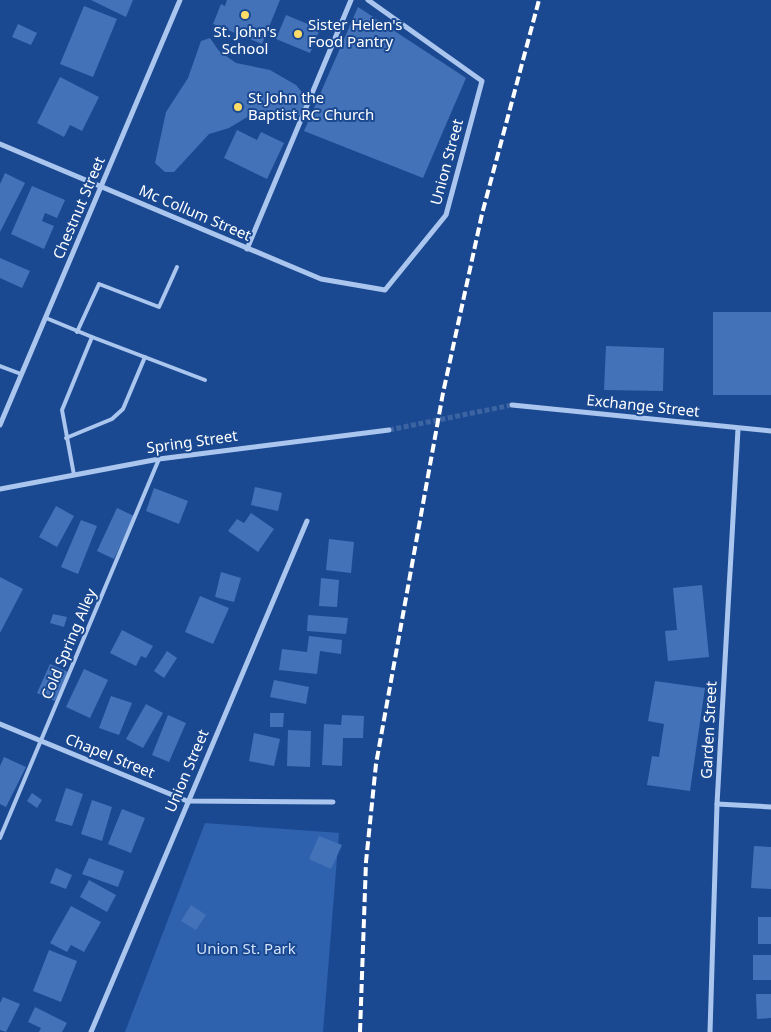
<svg xmlns="http://www.w3.org/2000/svg" width="771" height="1032" font-family="'Noto Sans',sans-serif">
  <rect width="100%" height="100%" fill="#1b4991"/>
  <path fill="#2e62af" d="M205,823L339,833L323,1032H125Z"/>
  <g fill="#4472b9">
    <path d="M91,0H133L126,17Z"/>
    <path d="M227,0H280L262,44L213,24L221,4L225,6Z"/>
    <path d="M84,6L117,19L93,77L60,64Z"/>
    <path d="M358,7L466,78L423,178L304,131Z"/>
    <path d="M286,15L320,29L310,53L276,39Z"/>
    <path d="M18,24L37,33L31,45L12,37Z"/>
    <path d="M210,38L219,51L236,63L270,70L296,85L309,101L303,115L249,116L229,128L209,134L174,172H165L155,163L166,112L188,78L201,41Z"/>
    <path d="M60,77L99,97L82,131L70,125L64,137L37,123Z"/>
    <path d="M237,130L257,140L261,132L284,143L267,179L224,158Z"/>
    <path d="M5,173L25,183L0,232V184Z"/>
    <path d="M32,186L65,200L57,218L45,213L42,221L54,226L44,249L11,234Z"/>
    <path d="M0,258L30,271L22,288L0,278Z"/>
    <rect x="713" y="312" width="58" height="83"/>
    <path d="M606,346L664,348L663,391L604,390Z"/>
    <path d="M255,487L282,493L278,511L251,505Z"/>
    <path d="M154,488L188,501L179,524L146,511Z"/>
    <path d="M56,506L74,516L57,547L39,537Z"/>
    <path d="M117,508L134,516L114,559L97,551Z"/>
    <path d="M251,513L274,529L258,552L228,531L237,519L244,523Z"/>
    <path d="M81,520L97,526L78,574L61,567Z"/>
    <path d="M329,539L354,542L351,573L326,570Z"/>
    <path d="M221,572L241,578L234,602L215,597Z"/>
    <path d="M0,577L23,589L0,633Z"/>
    <path d="M321,578L339,580L337,607L319,606Z"/>
    <path d="M702,585L709,657L668,661L665,631L677,630L673,588Z"/>
    <path d="M200,596L229,608L213,644L185,632Z"/>
    <path d="M53,614L67,617L64,627L50,623Z"/>
    <path d="M308,615L348,618L346,634L307,631Z"/>
    <path d="M122,630L153,646L146,658L141,656L136,666L110,653Z"/>
    <path d="M309,636L342,640L341,654L320,651L317,674L279,670L282,649L307,652Z"/>
    <path d="M167,651L177,658L164,678L154,671Z"/>
    <path d="M50,664L68,672L55,701L37,693Z"/>
    <path d="M84,669L108,680L90,718L66,707Z"/>
    <path d="M274,680L309,687L306,704L270,697Z"/>
    <path d="M655,681L705,688L690,791L647,785L652,756L659,757L664,724L648,721Z"/>
    <path d="M111,696L132,703L119,735L99,728Z"/>
    <path d="M146,704L163,713L143,748L126,739Z"/>
    <path d="M270,713H284L283,727H270Z"/>
    <path d="M168,715L186,723L169,762L152,755Z"/>
    <path d="M342,715L364,716L363,738H343L342,766L322,765L324,724L341,725Z"/>
    <path d="M288,730L311,731L310,767L287,766Z"/>
    <path d="M254,733L280,739L274,766L249,761Z"/>
    <path d="M4,757L26,767L6,807L0,804V766Z"/>
    <path d="M66,788L83,794L72,826L55,821Z"/>
    <path d="M32,793L42,800L37,808L27,801Z"/>
    <path d="M92,800L112,807L102,841L81,834Z"/>
    <path d="M122,809L145,818L131,853L108,844Z"/>
    <path d="M319,836L342,845L331,869L309,859Z"/>
    <path d="M754,846L771,847V889L751,888Z"/>
    <path d="M89,858L124,871L118,887L82,874Z"/>
    <path d="M56,868L72,875L66,889L50,883Z"/>
    <path d="M89,880L116,895L107,912L80,897Z"/>
    <path d="M191,905L206,915L196,930L181,921Z"/>
    <path d="M71,906L101,922L84,952L71,945L67,952L50,943Z"/>
    <rect x="758" y="917" width="13" height="27"/>
    <path d="M49,950L77,961L61,1002L33,991Z"/>
    <rect x="753" y="955" width="18" height="25"/>
    <path d="M756,994H771V1018L757,1019Z"/>
    <path d="M3,997L20,1004L6,1032L0,1030V1003Z"/>
    <path d="M35,1007L67,1023L62,1032H39L41,1028L28,1022Z"/>
  </g>
  <g fill="none" stroke-linecap="round" stroke-linejoin="round">
    <path stroke="#3d64a2" stroke-width="5" stroke-dasharray="5 2.5" stroke-linecap="butt" d="M389,430L512,405"/>
    <g stroke="#abc6ee" stroke-width="4">
      <path d="M46,318L92,337L62,410L74,475"/>
      <path d="M77,332L99,284L159,307L177,267"/>
      <path d="M92,337L205,380"/>
      <path d="M0,366L21,374"/>
      <path d="M66,438L112,419L123,409L145,357"/>
      <path d="M0,838L159,459"/>
    </g>
    <g stroke="#abc6ee" stroke-width="5">
      <path d="M0,144L321,279L385,290L446,215L482,81L368,0"/>
      <path d="M247,249L351,0"/>
      <path d="M512,405L771,431"/>
      <path d="M0,425L180,0"/>
      <path d="M0,489L159,459L389,430"/>
      <path d="M0,724L187,801L333,802"/>
      <path d="M717,804L771,807"/>
      <path d="M91,1032L307,521"/>
      <path d="M710,1032L717,804L738,429"/>
    </g>
    <path stroke="#fff" stroke-width="4" stroke-dasharray="9 4" stroke-linecap="butt" d="M360,1032L366,862L376,764L443,393L482,214L539,0"/>
  </g>
  <g fill="#ffdb68" stroke="#1b4991" stroke-width="2">
    <circle cx="245" cy="15" r="5"/>
    <circle cx="298" cy="34" r="5"/>
    <circle cx="238" cy="107" r="5"/>
  </g>
  <g text-anchor="middle" stroke-width="4" stroke-linejoin="round" paint-order="stroke">
    <g font-size="15" fill="#fff" stroke="#1b4991" text-anchor="start">
      <text x="308" y="30">Sister Helen's<tspan x="308" dy="17">Food Pantry</tspan></text>
      <text x="245" y="37" text-anchor="middle">St. John's<tspan x="245" dy="17">School</tspan></text>
      <text x="248" y="103">St John the<tspan x="248" dy="17">Baptist RC Church</tspan></text>
    </g>
    <g font-size="15" fill="#fff" stroke="#1b4991">
      <text transform="translate(447 162) rotate(-75)" y="5">Union Street</text>
      <text transform="translate(79 208) rotate(-67)" y="5">Chestnut Street</text>
      <text transform="translate(195 213) rotate(23)" y="5">Mc Collum Street</text>
      <text transform="translate(643 406) rotate(6)" y="5">Exchange Street</text>
      <text transform="translate(192 442) rotate(-8)" y="5">Spring Street</text>
      <text transform="translate(69 644) rotate(-67)" y="5">Cold Spring Alley</text>
      <text transform="translate(709 730) rotate(-87)" y="5">Garden Street</text>
      <text transform="translate(110 756) rotate(22)" y="5">Chapel Street</text>
      <text transform="translate(187 771) rotate(-67)" y="5">Union Street</text>
    </g>
    <g font-size="15" fill="#d1e2fa" stroke="#1b4991">
      <text x="246" y="954">Union St. Park</text>
    </g>
  </g>
</svg>
